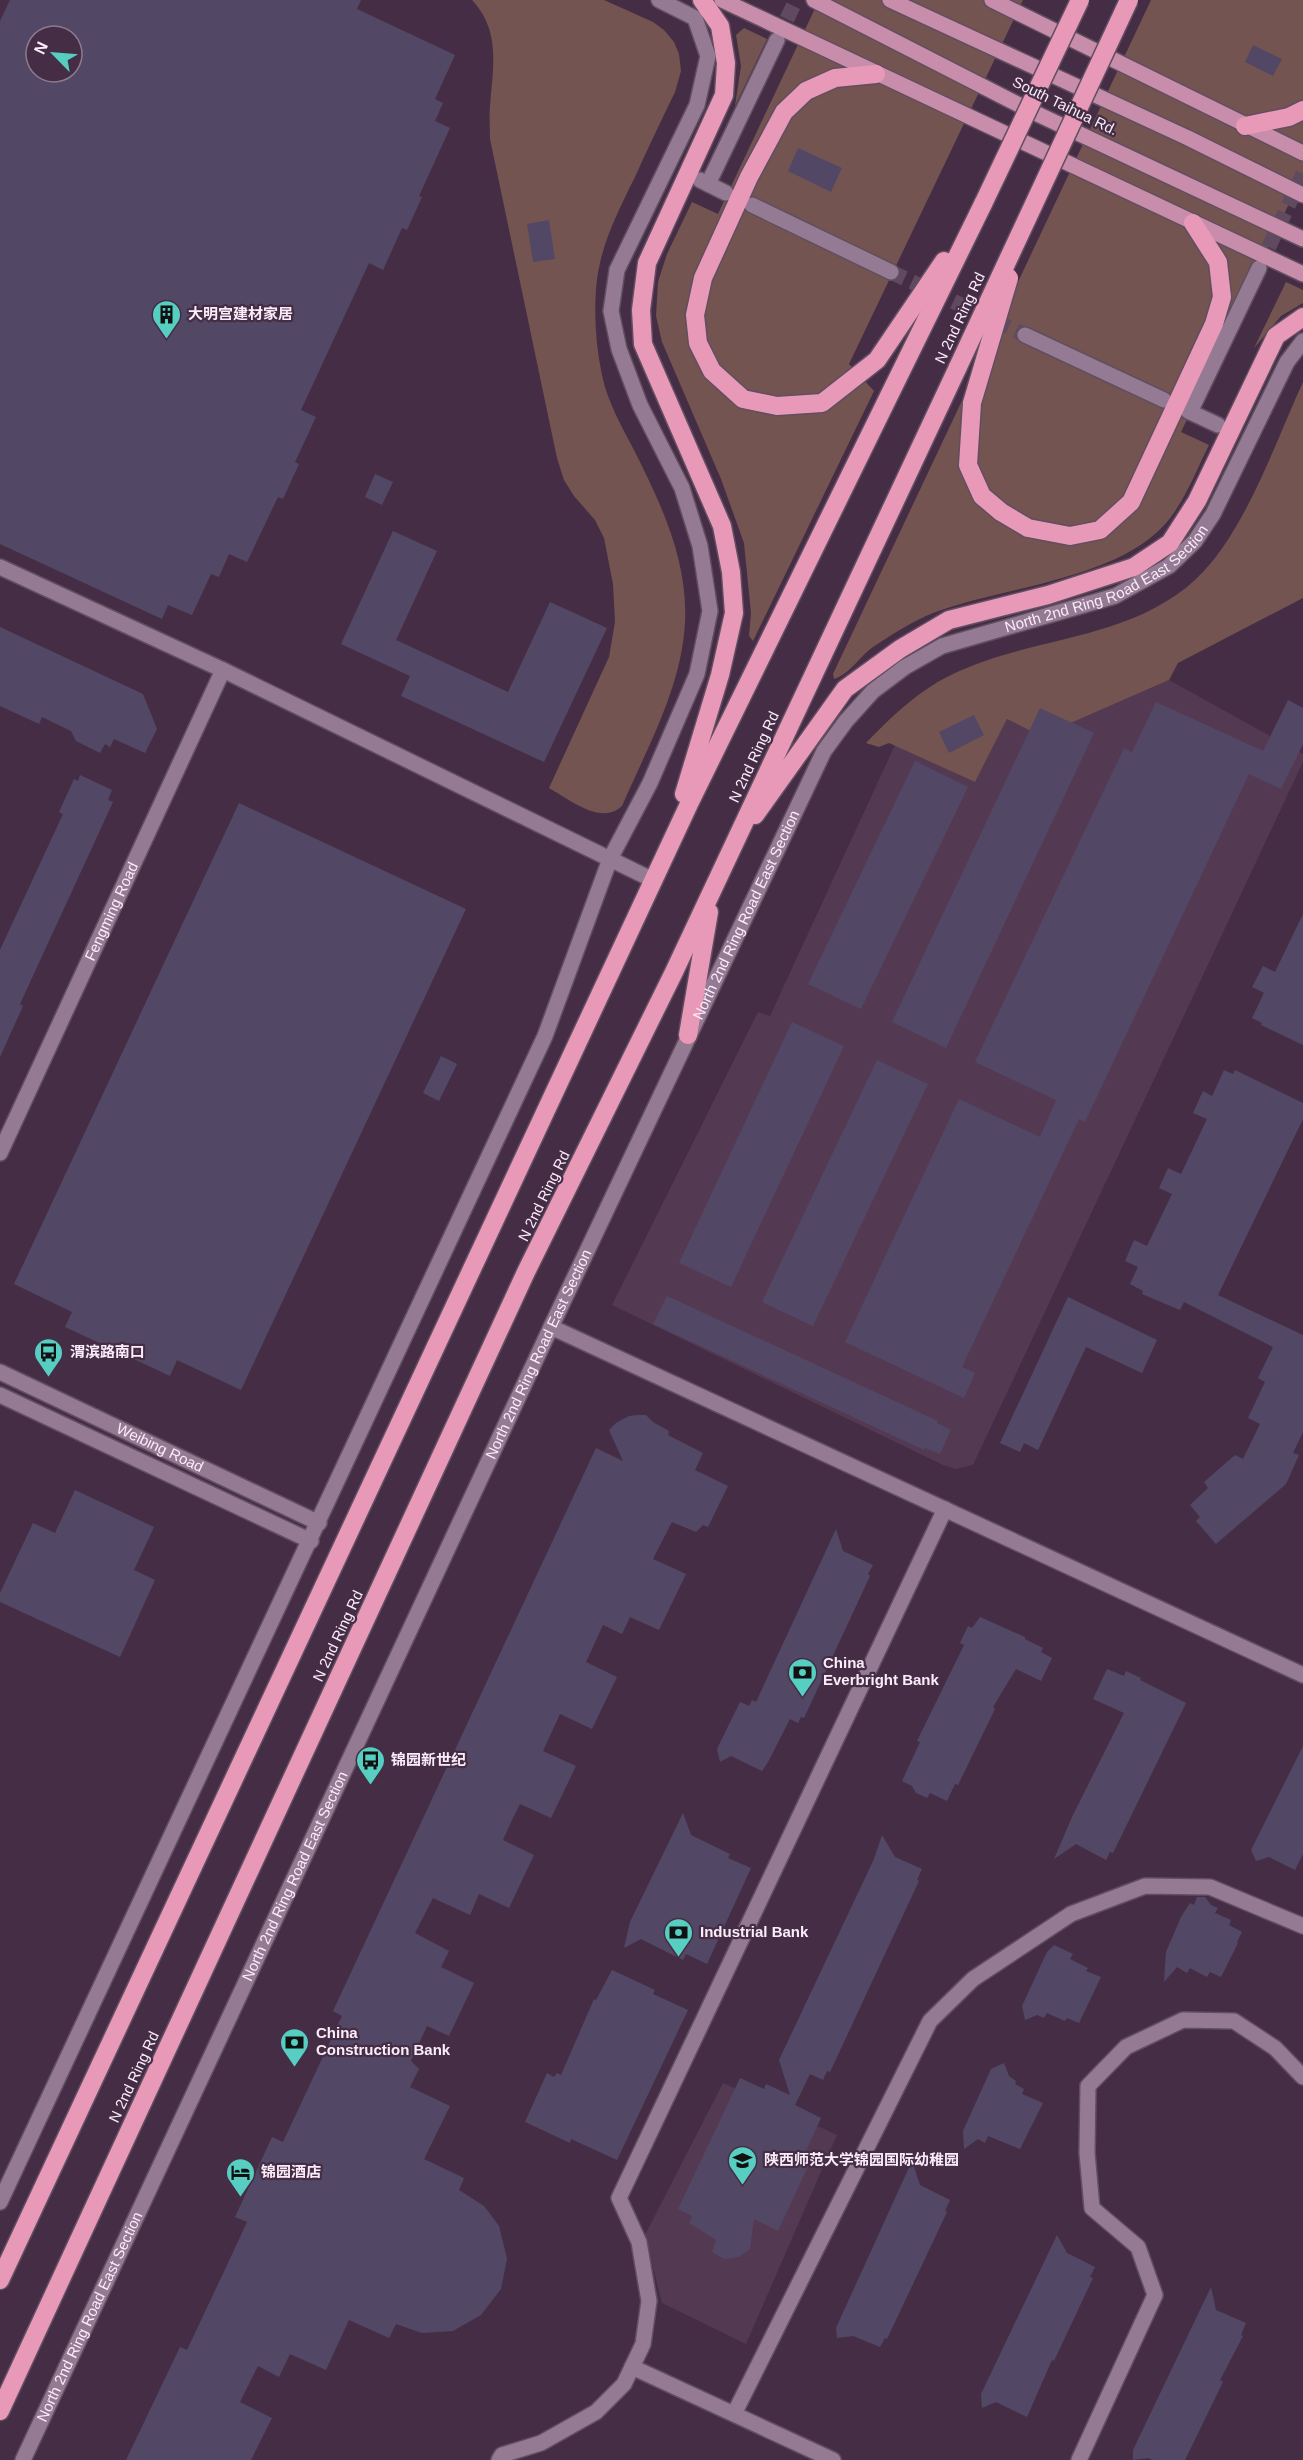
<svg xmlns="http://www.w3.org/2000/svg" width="1303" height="2460" font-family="Arial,'Noto Sans SC',sans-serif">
  <rect width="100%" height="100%" fill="#452e45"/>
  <g fill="#543953">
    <path d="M1169,680L1303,754V762L973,1465L956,1469L943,1465L612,1305L758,1012L770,1016L895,745L975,782L1007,719L1041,736Z"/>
    <path d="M723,2083L837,2135L746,2344L662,2303L645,2235Z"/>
  </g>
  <g fill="#745451">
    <path d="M472,0H604L653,22L664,30L674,42L679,54L681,71L675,92C661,121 647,150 634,179C616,215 599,249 596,289C594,318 596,347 602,375C607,401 622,427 634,450C661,504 688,560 685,622C682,687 647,748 622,806C601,826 569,799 549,788L609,657L615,622L613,584L604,538L595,520L574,496L564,480L557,458L490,139C490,128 489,117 490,106C493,67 501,31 472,0Z"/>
    <path d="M819,0H1023L849,364L874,391L753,641L749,636L751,613L744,543L721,479L662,342L656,316L658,282L667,254L692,202L718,214Z"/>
    <path d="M1151,0H1303V174L1181,432L1209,445C1197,469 1187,495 1171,517C1124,580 1003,586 933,613C913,621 891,635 873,647C860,656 850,674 834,679L833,674Z"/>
    <path d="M744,28L767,39L735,106L741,66L736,35Z"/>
    <path d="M1286,282L1303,290V303L1281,316L1254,348Z"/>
    <path d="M1303,382V598L1178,663L1169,680L1041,736L1007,719L975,782L889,743L879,747L866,743C892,716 920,689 955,673C1033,636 1128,641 1195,580C1244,535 1275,443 1303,382Z"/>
  </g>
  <g fill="#524866" fill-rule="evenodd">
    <path d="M10,0H361L357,9L455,55L435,99L443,103L435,121L450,128L419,196L422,197L407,230L402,228L383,270L369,263L301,410L316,417L295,462L299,464L283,499L278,497L247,562L229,554L219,577L211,574L192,615L168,605L162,619L0,544V21ZM36,36H72V72H36Z"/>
    <path d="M1253,45L1282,59L1273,76L1245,62Z"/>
    <path d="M798,148L842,168L831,192L788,171Z"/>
    <path d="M549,220L555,259L533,262L527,224Z"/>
    <path d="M375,474L393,482L382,505L365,497Z"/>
    <path d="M393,531L437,551L396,640L508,692L550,602L607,628L544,762L401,696L410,676L341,644Z"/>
    <path d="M0,627L143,694L157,729L145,753L114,739L110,747L105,744L100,753L76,741L71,731L42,717L39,724L0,706Z"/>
    <path d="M1288,700L1303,708V744L1281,789L1249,774L1085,1122L1079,1119L962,1367L975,1373L964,1398L845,1342L959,1099L1040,1137L1056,1100L975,1062L1124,748L1132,752L1156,702L1263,751Z"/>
    <path d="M1040,708L1094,733L946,1048L892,1022Z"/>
    <path d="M974,715L984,735L949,753L939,732Z"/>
    <path d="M915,761L968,787L861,1009L808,984Z"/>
    <path d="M80,775L112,790L108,800L113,802L20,1004L23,1006L0,1057V950L63,814L59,812L74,779L78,781Z"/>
    <path d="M239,803L466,909L241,1390L177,1360L170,1376L65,1327L72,1312L14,1284Z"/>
    <path d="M1303,914V1045L1261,1025L1262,1023L1252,1018L1264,993L1252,987L1263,966L1275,972Z"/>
    <path d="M792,1022L844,1046L731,1287L679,1263Z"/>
    <path d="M441,1056L457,1064L439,1101L423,1093Z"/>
    <path d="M877,1060L928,1084L813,1326L762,1302Z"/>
    <path d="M1224,1070L1233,1074L1235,1070L1303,1103V1119L1218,1295L1303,1335V1432L1293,1453L1299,1455L1286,1484L1216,1544L1196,1521L1200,1517L1190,1505L1208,1488L1204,1482L1235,1455L1243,1459L1260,1424L1248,1418L1265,1382L1258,1378L1273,1347L1184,1302L1180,1310L1142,1294L1143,1291L1130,1284L1138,1267L1125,1261L1134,1240L1147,1246L1172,1194L1159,1188L1168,1168L1181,1174L1207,1119L1193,1113L1203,1091L1212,1096Z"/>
    <path d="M667,1296L938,1421L937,1423L951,1430L940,1454L925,1448L924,1450L653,1324Z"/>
    <path d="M1068,1297L1157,1340L1142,1373L1086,1347L1038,1450L1024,1443L1020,1452L1000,1443Z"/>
    <path d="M638,1415H646L653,1422L669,1431L668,1435L703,1453L695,1470L728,1486L708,1527L703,1525L696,1532L672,1522L660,1545L653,1559L686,1574L659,1630L630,1617L622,1634L603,1625L586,1662L617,1677L592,1729L560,1714L543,1751L576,1766L551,1818L520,1804L511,1822L503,1840L534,1855L509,1908L479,1894L470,1915L433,1898L415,1933L449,1951L441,1967L474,1983L449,2036L427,2026L411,2061L419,2069L410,2087L450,2106L424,2159L464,2178L459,2190L484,2206L499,2226L507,2259L501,2289L481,2315L453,2331L422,2333L396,2324L389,2338L349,2320L326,2370L290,2354L279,2377L258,2366L240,2402L272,2418L251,2460H126L180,2347L187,2350L228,2263L247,2222L235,2217L272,2137L283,2142L342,2016L333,2011L596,1448L623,1461L609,1430L616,1423L629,1416Z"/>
    <path d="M75,1490L154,1527L134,1570L155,1580L120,1657L0,1602V1593L33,1523L55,1533Z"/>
    <path d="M836,1529L843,1551L873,1565L868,1574L870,1576L804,1718L801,1717L798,1723L790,1719L768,1762L762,1771L731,1756L720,1762L717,1749L740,1702L749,1706L752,1700L756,1702Z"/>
    <path d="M980,1617L1025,1637V1639L1043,1648L1041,1652L1052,1658L1041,1681L1016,1669L993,1707L995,1709L958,1785L955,1784L947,1801L930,1793L927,1798L916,1793L912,1786L902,1781L920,1742L917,1741L964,1645L960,1643L968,1626L972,1628Z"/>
    <path d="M1107,1669L1124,1676L1126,1671L1141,1678L1140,1680L1186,1703L1113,1853L1110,1852L1106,1860L1076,1844L1054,1859L1072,1817L1124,1713L1093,1699Z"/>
    <path d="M1303,1746V1854L1295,1870L1269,1857L1256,1861L1251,1850Z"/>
    <path d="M683,1813L691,1835L730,1854L728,1858L751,1868L707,1964L686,1954L683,1960L641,1939L624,1948L630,1922Z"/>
    <path d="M882,1835L895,1857L922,1869L917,1880L919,1881L830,2072L827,2071L823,2080L810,2074L795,2105L821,2118L804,2155L811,2160L778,2231L754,2219L750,2249L739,2257L724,2259L712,2252L716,2240L689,2223L692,2216L678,2209L740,2078L764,2089L766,2084L790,2095L779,2060L874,1859Z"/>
    <path d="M1197,1897H1205L1211,1905L1218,1908L1215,1913L1231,1920L1229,1925L1242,1932L1237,1942L1238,1943L1221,1977L1210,1972L1207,1977L1190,1968L1187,1973L1177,1967L1164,1982L1166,1952L1181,1917L1190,1903L1194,1905Z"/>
    <path d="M1054,1945L1073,1954L1070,1959L1088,1968L1086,1971L1101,1977L1079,2023L1067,2018L1065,2021L1047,2013L1044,2018L1037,2015L1025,2020L1022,2006L1047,1952Z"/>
    <path d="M612,1970L655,1990L653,1994L688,2010L617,2160L571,2139L570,2143L525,2122L547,2073L554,2077L557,2073L561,2075L594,1999L596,2000Z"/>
    <path d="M1004,2063L1009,2076L1016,2081L1015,2084L1024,2089L1022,2094L1043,2103L1020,2149L988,2136L985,2143L978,2139L964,2149L963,2131L991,2069Z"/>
    <path d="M912,2161L920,2185L950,2200L945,2211L947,2212L887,2339L885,2338L880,2347L853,2336L837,2338L836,2328Z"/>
    <path d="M1057,2235L1067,2253L1095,2267L1090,2277L1093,2278L1054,2361L1052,2360L1027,2417L996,2402L982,2408L981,2394Z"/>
    <path d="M1211,2287L1216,2310L1246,2323L1241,2335L1243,2336L1220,2380L1223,2382L1185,2460H1153L1148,2458L1133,2460V2450Z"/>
  </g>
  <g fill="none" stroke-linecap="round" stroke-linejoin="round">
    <g stroke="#604a60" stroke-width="15" stroke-dasharray="15 8" stroke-linecap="butt">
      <path d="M777,40L796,0"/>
      <path d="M1259,268L1303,174"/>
      <path d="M891,272L1025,335"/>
    </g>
    <defs>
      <g id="street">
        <path d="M700,180L726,193"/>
        <path d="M708,184L777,40"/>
        <path d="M752,205L891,272"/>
        <path d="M1025,335L1164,400"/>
        <path d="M1188,411L1218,425"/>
        <path d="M1190,412L1259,268"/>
        <path d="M632,2367L833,2460"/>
        <path d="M734,2414L930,2021L973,1979L1071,1914L1145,1886L1210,1887L1303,1926"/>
        <path d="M499,2460L502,2455L541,2443L596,2412L624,2384L643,2344L649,2301L639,2242L619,2198L945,1509"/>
        <path d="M1079,2460L1155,2295L1138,2247L1092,2208L1087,2153L1088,2086L1126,2047L1183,2020L1234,2021L1275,2048L1303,2077"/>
      </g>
      <g id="secondary">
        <path d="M0,567L223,670L653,880"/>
        <path id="s1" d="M0,1153L223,670"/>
        <path d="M551,1327L1303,1675"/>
        <path id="s2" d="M0,1372L319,1523"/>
        <path d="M0,1395L311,1541"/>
        <path d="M0,2202L545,1036L610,859L650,783L697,674L710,611L700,546L682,488L640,405L619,349L611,311L617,270L697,105L708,56L695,18L659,0"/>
        <path id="s3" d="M23,2460L551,1327L824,751L846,721L873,691L905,667L942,646L1115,596L1169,566L1195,541L1213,514L1287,362L1303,341"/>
      </g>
      <g id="primary">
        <path d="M722,0L1303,274"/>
        <path d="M814,0L1033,112L1303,239"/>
        <path d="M890,0L1188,138L1303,195"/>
        <path d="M992,0L1303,153"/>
      </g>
      <g id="highway">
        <path d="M876,74L835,78L806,91L784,112L749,177L703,278L695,315L698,343L712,371L743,399L777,406L822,403L877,360L944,261"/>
        <path d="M1245,126L1289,117L1303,110"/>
        <path d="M972,403L968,465L982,496L1001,512L1028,528L1070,536L1100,530L1131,502L1214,324L1222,297L1218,262L1193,223"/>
        <path d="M684,794L720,675L734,613L731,572L722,526L643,344L641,310L647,263L724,95L726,63L720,26L702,0"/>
        <path d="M755,815L845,689L900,649L949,620L1048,595L1134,567L1170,543L1197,501L1276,336L1303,317"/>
        <path d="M688,1035L709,912"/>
        <path d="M0,2280L689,804L984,202"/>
        <path d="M0,2411L526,1272L674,972L958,367"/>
      </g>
    </defs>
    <use href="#street" stroke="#614e61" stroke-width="18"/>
    <use href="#secondary" stroke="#614e61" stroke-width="18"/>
    <use href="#primary" stroke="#614e61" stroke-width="18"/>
    <use href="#highway" stroke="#614e61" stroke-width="21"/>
    <use href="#street" stroke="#957a94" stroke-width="15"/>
    <use href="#secondary" stroke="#957a94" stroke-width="15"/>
    <use href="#primary" stroke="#c78daa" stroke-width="15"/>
    <use href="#highway" stroke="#e999b8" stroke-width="18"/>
    <defs>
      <g id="highway-bridge">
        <path d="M984,202L1080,0"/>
        <path d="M958,367L1129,0"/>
        <path d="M972,403L1009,278"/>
      </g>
    </defs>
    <use href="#highway-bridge" stroke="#614e61" stroke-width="21" stroke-linecap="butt"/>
    <use href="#highway-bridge" stroke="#e999b8" stroke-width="18"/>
  </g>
  <defs>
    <symbol id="building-pin" viewBox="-11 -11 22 30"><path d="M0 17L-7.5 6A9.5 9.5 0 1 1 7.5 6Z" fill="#57cec2" stroke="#452e45"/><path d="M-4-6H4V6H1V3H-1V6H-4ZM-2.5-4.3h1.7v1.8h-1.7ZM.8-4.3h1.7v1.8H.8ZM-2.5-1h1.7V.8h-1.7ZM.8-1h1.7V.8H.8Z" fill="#111"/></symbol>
    <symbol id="bus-pin" viewBox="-11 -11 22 30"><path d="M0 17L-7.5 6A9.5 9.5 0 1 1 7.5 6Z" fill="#57cec2" stroke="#452e45"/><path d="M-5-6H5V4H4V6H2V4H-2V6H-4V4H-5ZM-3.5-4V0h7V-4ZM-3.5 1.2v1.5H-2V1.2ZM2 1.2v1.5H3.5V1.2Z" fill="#111"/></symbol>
    <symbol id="bank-pin" viewBox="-11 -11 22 30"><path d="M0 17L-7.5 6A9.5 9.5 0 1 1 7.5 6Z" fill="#57cec2" stroke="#452e45"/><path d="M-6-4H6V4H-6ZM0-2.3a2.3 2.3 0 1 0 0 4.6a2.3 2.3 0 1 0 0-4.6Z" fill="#111"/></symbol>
    <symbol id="school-pin" viewBox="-11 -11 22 30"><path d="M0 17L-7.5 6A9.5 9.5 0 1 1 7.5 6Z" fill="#57cec2" stroke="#452e45"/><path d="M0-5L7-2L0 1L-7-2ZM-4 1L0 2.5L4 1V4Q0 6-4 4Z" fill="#111"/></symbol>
    <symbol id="hotel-pin" viewBox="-11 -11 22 30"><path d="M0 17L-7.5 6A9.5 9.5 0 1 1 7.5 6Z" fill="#57cec2" stroke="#452e45"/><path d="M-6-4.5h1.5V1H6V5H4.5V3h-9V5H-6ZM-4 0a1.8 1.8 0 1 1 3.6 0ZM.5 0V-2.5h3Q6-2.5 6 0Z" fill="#111"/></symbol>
  </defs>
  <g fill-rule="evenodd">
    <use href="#building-pin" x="150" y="298" width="33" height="45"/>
    <use href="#bus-pin" x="32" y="1336" width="33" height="45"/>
    <use href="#bank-pin" x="786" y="1656" width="33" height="45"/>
    <use href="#bus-pin" x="354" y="1744" width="33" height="45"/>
    <use href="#bank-pin" x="662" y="1916" width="33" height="45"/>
    <use href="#bank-pin" x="278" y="2026" width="33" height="45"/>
    <use href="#school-pin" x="726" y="2144" width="33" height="45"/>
    <use href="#hotel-pin" x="224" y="2156" width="33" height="45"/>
  </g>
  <g text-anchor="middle" stroke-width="4.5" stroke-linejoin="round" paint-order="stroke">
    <g font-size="15" fill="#fbecfa" stroke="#452e45">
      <text transform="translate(1065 106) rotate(26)" y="5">South Taihua Rd.</text>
      <text transform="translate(960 318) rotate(-65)" y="5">N 2nd Ring Rd</text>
      <text dy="5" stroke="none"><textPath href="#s3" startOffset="2228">North 2nd Ring Road East Section</textPath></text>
      <text transform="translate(754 757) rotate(-65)" y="5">N 2nd Ring Rd</text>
      <text dy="5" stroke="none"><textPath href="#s1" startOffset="266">Fengming Road</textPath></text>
      <text dy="5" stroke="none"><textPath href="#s3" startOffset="1706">North 2nd Ring Road East Section</textPath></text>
      <text transform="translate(544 1196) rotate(-64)" y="5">N 2nd Ring Rd</text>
      <text dy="5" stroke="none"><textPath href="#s3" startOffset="1220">North 2nd Ring Road East Section</textPath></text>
      <text dy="5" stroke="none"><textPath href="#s2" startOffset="177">Weibing Road</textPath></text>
      <text transform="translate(338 1636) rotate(-65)" y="5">N 2nd Ring Rd</text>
      <text dy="5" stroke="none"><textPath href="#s3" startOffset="644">North 2nd Ring Road East Section</textPath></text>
      <text transform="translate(134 2077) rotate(-65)" y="5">N 2nd Ring Rd</text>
      <text dy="5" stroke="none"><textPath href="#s3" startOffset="158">North 2nd Ring Road East Section</textPath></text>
    </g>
    <g font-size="15" font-weight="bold" fill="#fbecfa" stroke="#452e45" text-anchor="start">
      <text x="188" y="319">大明宫建材家居</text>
      <text x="70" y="1357">渭滨路南口</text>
      <text x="823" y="1668">China<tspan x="823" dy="17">Everbright Bank</tspan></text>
      <text x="391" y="1765">锦园新世纪</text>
      <text x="700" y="1937">Industrial Bank</text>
      <text x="316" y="2038">China<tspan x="316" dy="17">Construction Bank</tspan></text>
      <text x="764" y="2165">陕西师范大学锦园国际幼稚园</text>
      <text x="261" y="2177">锦园酒店</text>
    </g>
  </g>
  <g transform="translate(54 54) rotate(295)"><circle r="28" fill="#452e45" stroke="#8e7a8d" stroke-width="1.5"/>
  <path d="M0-4.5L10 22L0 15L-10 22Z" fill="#57cec2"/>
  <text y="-9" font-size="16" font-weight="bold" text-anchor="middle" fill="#fbecfa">N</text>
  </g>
</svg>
